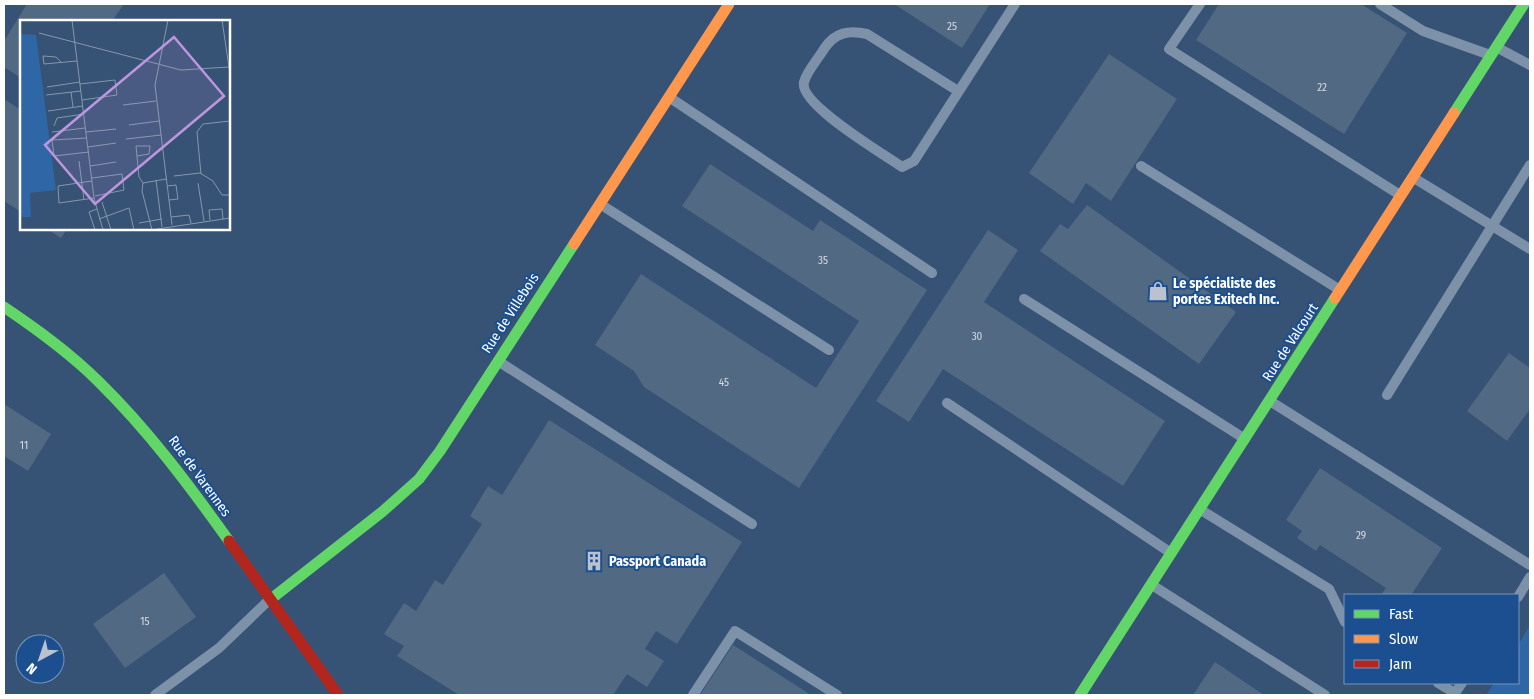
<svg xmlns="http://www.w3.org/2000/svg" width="1534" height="699" font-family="'Fira Sans Condensed',sans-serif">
  <rect width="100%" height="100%" fill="#365274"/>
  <path fill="#2f66a5" d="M1530,625V695H1486L1494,683H1518V645Z"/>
  <g fill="#526984">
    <path d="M27,4H124L112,21H21V78L4,67V41Z"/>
    <path d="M894,4H990L962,48Z"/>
    <path d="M1219,4H1361L1407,33L1344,134L1196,40Z"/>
    <path d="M1109,54L1177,99L1111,201L1086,183L1073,204L1029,173Z"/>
    <path d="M4,99L21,110V212L4,201Z"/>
    <path d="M710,164L813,231L820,220L927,290L799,488L644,387L634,371L595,345L641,274L816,388L859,321L682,206Z"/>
    <path d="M1087,205L1236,312L1199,364L1040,251L1060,224L1068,229Z"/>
    <path d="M47,229H67L61,238Z"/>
    <path d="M988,230L1018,250L984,302L1165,421L1123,486L943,369L909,422L876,401Z"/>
    <path d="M1509,353L1530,368V409L1507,441L1467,411Z"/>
    <path d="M4,404L51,434L28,471L4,456Z"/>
    <path d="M549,420L742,542L677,644L656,631L645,649L664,661L647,687L627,674L613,695H459L397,656L404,646L384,634L404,603L416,611L435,580L443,585L482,524L470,516L488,486L502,495Z"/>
    <path d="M1320,468L1442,548L1411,595H1381L1386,588L1320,545L1316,551L1297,538L1302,531L1286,520Z"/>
    <path d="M164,573L196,617L125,668L93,624Z"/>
    <path d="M733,645L811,695H700Z"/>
    <path d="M1215,662L1264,695H1193Z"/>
  </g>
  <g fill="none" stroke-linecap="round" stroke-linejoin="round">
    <g stroke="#7d92a8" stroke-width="10">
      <path d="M1200,4L1169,49L1400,195"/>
      <path d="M1380,4L1423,31L1490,55"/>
      <path d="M1498,48L1530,65"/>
      <path d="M958,91L867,34C849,30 835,32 824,49C818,59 807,71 804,82C798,104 884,154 902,167L914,161L1015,4"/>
      <path d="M669,97L932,273"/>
      <path d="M1141,166L1340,290"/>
      <path d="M1414,178L1530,249"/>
      <path d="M600,204L829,350"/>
      <path d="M1024,299L1245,439"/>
      <path d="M498,361L752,524"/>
      <path d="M1387,395L1530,165"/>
      <path d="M1270,401L1530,565"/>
      <path d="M947,403L1171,553"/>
      <path d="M1201,510L1329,589L1345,622"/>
      <path d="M1152,585L1325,695"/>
      <path d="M1518,597L1530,577"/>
      <path d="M1438,683L1455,693L1462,683"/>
      <path d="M155,695L219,648L269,600"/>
      <path d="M693,695L735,631L837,695"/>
    </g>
    <g stroke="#63d668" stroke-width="11">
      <path d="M1454,113L1524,4"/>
      <path d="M4,307C38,330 70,353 99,382C148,430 189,485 229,541"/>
      <path d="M271,599L382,512L419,479L440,451L574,244"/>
      <path d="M1080,695L1335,298"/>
    </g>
    <g stroke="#ff974d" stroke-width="11">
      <path d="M574,244L729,4"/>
      <path d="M1335,298L1454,113"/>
    </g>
    <path stroke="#b3261e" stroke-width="11" d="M229,541L338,695"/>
  </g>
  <defs>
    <symbol id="shop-bare" viewBox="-9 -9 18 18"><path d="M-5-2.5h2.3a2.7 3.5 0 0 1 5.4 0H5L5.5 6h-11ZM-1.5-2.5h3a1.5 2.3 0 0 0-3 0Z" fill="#b9c2ce" stroke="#1b4f8f" stroke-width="2.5" paint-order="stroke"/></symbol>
    <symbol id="building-bare" viewBox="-9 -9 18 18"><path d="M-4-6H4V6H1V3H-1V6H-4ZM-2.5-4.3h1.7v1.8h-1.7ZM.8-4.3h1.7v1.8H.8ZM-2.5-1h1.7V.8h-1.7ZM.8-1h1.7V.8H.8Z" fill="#b9c2ce" stroke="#1b4f8f" stroke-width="2.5" paint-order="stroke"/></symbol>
  </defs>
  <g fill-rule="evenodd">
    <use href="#shop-bare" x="1144" y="277" width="28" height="28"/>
    <use href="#building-bare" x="580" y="547" width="28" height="28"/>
  </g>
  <g text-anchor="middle" stroke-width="4" stroke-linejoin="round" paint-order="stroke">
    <g font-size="11" fill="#d4dae0">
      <text x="952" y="30">25</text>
      <text x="1322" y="91">22</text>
      <text x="823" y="264">35</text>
      <text x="977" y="340">30</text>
      <text x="724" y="386">45</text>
      <text x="24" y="449">11</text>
      <text x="1361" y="539">29</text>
      <text x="145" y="625">15</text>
    </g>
    <g font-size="14" font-weight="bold" fill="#fff" stroke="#1b4f8f" text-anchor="start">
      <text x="1173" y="288">Le spécialiste des<tspan x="1173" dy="16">portes Exitech Inc.</tspan></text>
      <text x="609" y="566">Passport Canada</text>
    </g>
    <g font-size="14" fill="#fff" stroke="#1b4f8f">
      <text transform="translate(510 313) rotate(-57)" y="5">Rue de Villebois</text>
      <text transform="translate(1290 342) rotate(-57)" y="5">Rue de Valcourt</text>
      <text transform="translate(200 476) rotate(54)" y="5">Rue de Varennes</text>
    </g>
  </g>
  <g transform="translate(20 20)">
    <rect width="210" height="210" fill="#365274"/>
    <path d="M0,14L16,15L36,170L10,173L11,197H1Z" fill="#2f66a5"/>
    <path fill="none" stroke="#8697ac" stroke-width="1" d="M52,0L74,178L83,210M148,0L135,65L152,205M202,0L210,54M19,13L161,50L209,47M41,42L36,37L23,36L24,44L57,41M60,64L95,60L97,75L62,80M27,67L60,62M51,72L53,87M26,75L61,71M103,85L136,81M28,91L63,86M109,105L139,101M34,106L37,98L64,94M32,112L65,108M66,112L96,109M67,118L32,120L34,136L69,132M106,119L141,115M68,127L96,123M117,136L116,126H130L129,134L117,136L119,157L123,163M59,141L64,180M70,146L96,142M181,154L177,112L183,104L210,101M154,156L180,153L193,161L202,175H210M72,158L102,154L104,170L75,176M136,160L142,207M72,161L38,166L39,183L74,178M178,163L184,201M147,166L156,165L158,179L149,180M82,182L91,210M151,197L169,195L171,203M79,199L109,188L114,210M190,200L189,190L202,189L203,199M119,203L142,199M75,210L69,192L77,189M131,210L210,198M132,210L122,171L123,163L146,159"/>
    <path fill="#bd96df" fill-opacity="0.15" stroke="#bd96df" stroke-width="2.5" d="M154,17L204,76L75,184L25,125Z"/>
    <rect width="210" height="210" fill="none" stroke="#fff" stroke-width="2.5"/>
  </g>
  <rect width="1534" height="699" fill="none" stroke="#ffffff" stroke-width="10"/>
  <rect x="1344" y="594" width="175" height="90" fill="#1b4f8f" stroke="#7695bc"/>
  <rect x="1354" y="610" width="25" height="8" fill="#63d668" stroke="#7695bc"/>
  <text x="1389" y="619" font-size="15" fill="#ffffff">Fast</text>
  <rect x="1354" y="635" width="25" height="8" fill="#ff974d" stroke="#7695bc"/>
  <text x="1389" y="644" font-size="15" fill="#ffffff">Slow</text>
  <rect x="1354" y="660" width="25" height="8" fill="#b3261e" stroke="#7695bc"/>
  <text x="1389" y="669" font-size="15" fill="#ffffff">Jam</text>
  <g transform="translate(40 659) rotate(220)"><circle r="24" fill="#1b4f8f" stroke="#7695bc"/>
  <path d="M0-4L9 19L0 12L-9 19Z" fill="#b9c2ce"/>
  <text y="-8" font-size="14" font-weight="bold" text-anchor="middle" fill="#ffffff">N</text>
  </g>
</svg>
